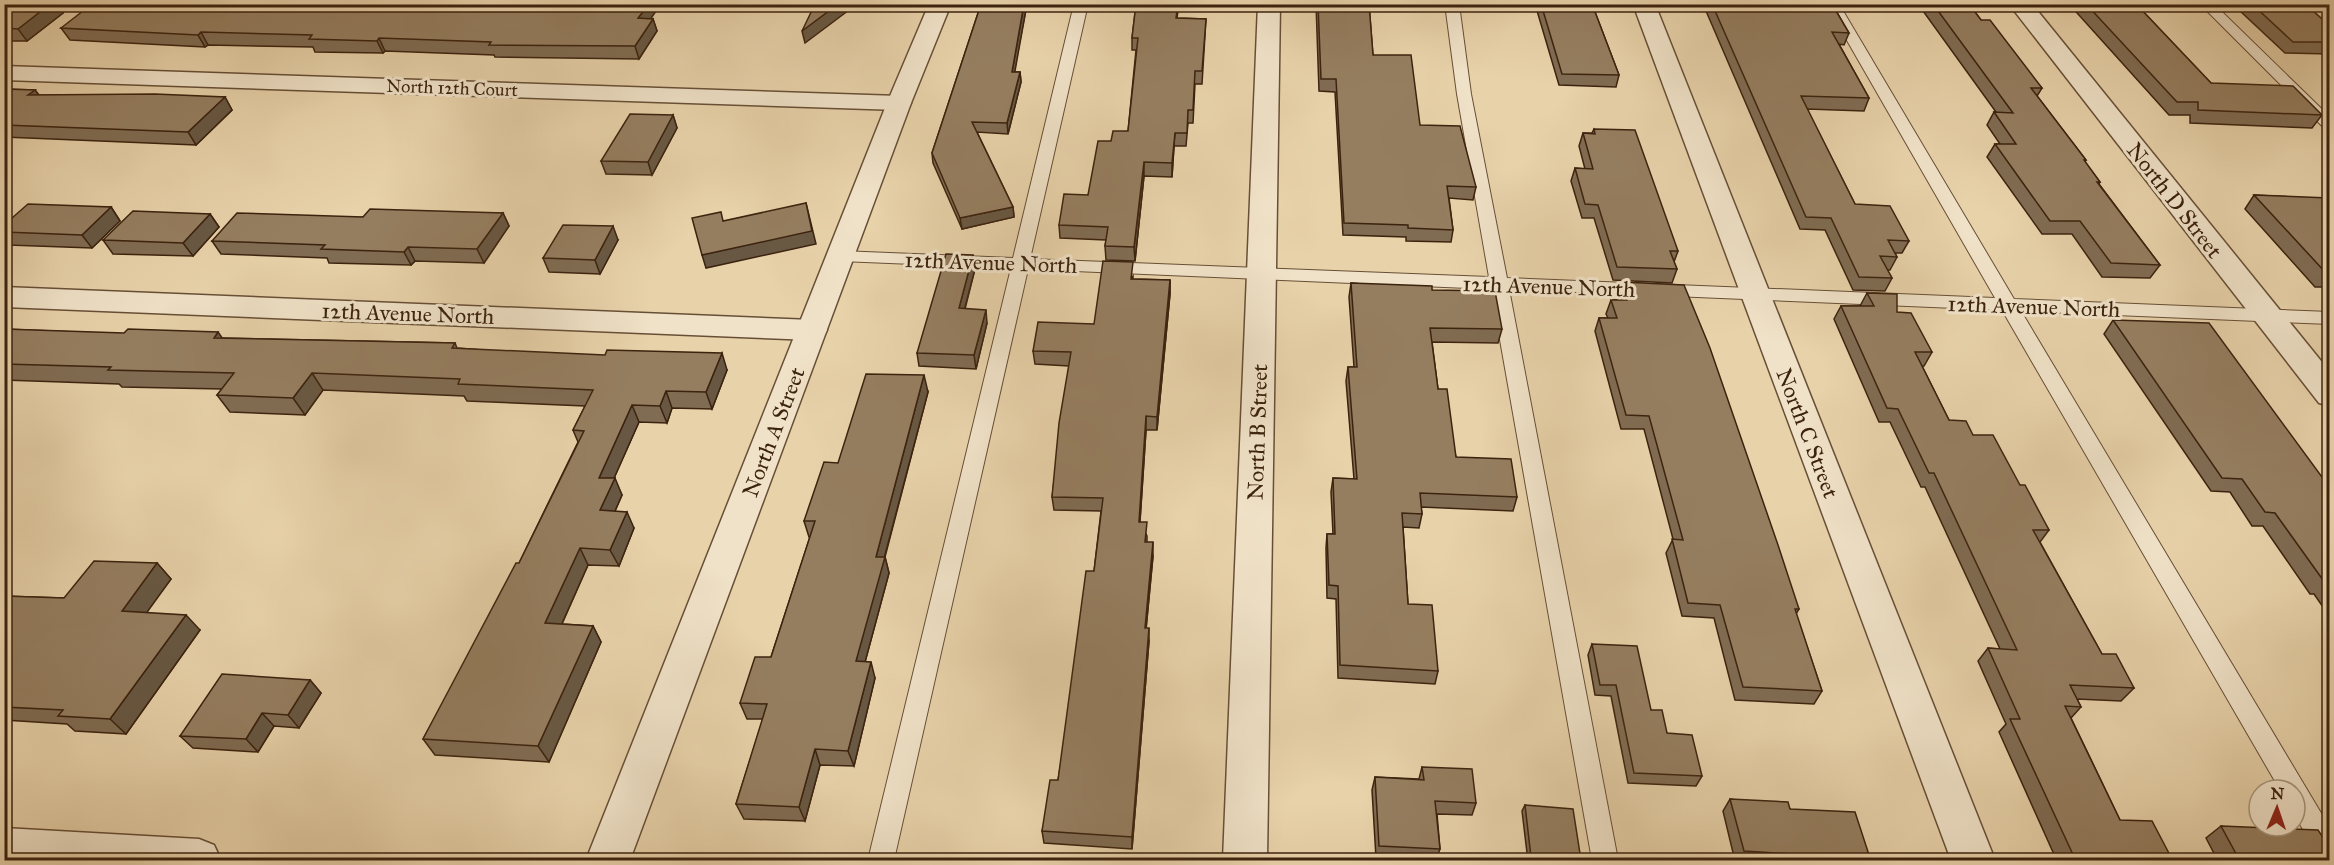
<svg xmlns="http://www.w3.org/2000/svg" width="2334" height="865" font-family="'IM FELL Great Primer',serif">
  <rect width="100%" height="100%" fill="#e8d2aa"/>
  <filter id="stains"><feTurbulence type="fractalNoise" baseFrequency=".00333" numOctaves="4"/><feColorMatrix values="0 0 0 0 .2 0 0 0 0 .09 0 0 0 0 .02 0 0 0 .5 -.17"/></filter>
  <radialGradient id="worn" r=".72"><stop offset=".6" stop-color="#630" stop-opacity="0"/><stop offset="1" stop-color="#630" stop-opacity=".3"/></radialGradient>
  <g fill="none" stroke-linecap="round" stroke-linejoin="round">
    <defs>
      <g id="service">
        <path d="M1074,4H1088L1030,259L1489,277L1457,94L1445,4H1459L1471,94L1507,278L1995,298L1826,4H1839L2014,299L2330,312V324L2021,311L2330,828V860H2321L2295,816V790H2280L2002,310L1509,289L1618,860H1592L1491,289L1028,269L894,860H868L1011,268L840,261L832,256L840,251L1013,258Z"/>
        <path d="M2200,4H2214L2330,117V130L2325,129Z"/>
      </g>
      <g id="minor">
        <path d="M1258,4H1280L1267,860H1223Z"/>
        <path d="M1633,4H1655L1995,860H1951Z"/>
        <path d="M2009,4H2032L2330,372V406L2319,403Z"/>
        <path d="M4,66L899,96L908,98L911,103L908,108L899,110L4,80Z"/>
        <path d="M4,287L812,320L823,323L827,330L823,337L812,340L4,307Z"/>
        <path d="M4,828L199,839L214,845L221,860H4Z"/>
      </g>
      <path id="tertiary" d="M929,4H951L911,103L630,860H586L887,103Z"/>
    </defs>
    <use href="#service" stroke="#674f36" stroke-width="2"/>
    <use href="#minor" stroke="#674f36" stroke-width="3"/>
    <use href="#tertiary" stroke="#674f36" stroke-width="3"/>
    <use href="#service" fill="#f0e2c8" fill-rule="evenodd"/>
    <use href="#minor" fill="#f0e2c8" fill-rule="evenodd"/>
    <use href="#tertiary" fill="#f0e2c8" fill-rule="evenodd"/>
  </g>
  <g fill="#806c53" stroke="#3c230f" stroke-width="1.5">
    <path d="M4,4L63,13L27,41H4Z"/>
    <path d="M981,4H1027L1014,72H1020L1021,82L1008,134L977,132L1013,207L1014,217L962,229L933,163L932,153Z"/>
    <path d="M1136,4H1179L1177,18L1206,19L1202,84H1195L1193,123H1188L1186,146H1174L1172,177L1144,176L1135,261L1106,260L1105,246L1106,240L1060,238L1059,225L1088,195L1111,141L1128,131L1136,50H1132V38Z"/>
    <path d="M1316,4H1369L1373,55L1420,125L1476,187L1473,200L1449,198L1453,230L1451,242L1406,241V237L1343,235L1335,92L1319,91Z"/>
    <path d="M1535,4H1592L1619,75L1616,87L1559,85Z"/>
    <path d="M1703,4H1832L1849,33L1844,45L1839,44L1869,98L1864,111L1807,109L1855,204L1909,241L1902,253H1895L1897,257L1890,270H1887L1892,278L1885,291L1853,290L1825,230L1800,229Z"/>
    <path d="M1918,4H1969L1981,20L2042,88L2037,96L2086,160L2085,162L2100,182L2099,184L2160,265L2150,278L2102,277L2072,234H2042L1987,157L1995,144H2000L1987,125L1994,112H1996Z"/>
    <path d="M2069,4H2136L2211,83L2322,115L2312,128L2190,123V115H2169Z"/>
    <path d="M2241,4H2305L2330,26V54L2285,53L2238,9Z"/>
    <path d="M651,19H653L657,31L639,59L495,57L494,55L385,51L383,53L315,52L313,47L208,45L205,47L70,40L61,28Z"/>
    <path d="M4,89L35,90L39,95L225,97L232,110L196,145L4,137Z"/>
    <path d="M673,115L677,128L652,175L606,174L601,161Z"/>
    <path d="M1594,129L1678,251L1674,262L1677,269L1672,283L1613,280L1594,218H1582L1571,181L1575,168L1585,169L1579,146L1583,133H1592Z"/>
    <path d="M2254,195L2330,199V287H2315L2245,209Z"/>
    <path d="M111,207L120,221L92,248L8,245L4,240V211L11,219Z"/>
    <path d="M503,213L509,226L484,263L415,261L411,265L329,263L327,258L221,254L212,241L363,217Z"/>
    <path d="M210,214L219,227L193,256L113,254L103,240Z"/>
    <path d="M618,240L600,274L549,272L543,258Z"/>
    <path d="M975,269L965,309L987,323L976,369L919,366L917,353Z"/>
    <path d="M1133,276V279L1170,280V294L1157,430H1146L1140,522L1147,536V542L1153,556L1146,628L1149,641L1132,849L1044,843L1042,831L1058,780L1094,571L1101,511L1054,510L1052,497L1069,366L1035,364L1033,351L1094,324Z"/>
    <path d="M1622,282L1799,609L1796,614L1822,691L1814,704L1735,700L1714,618L1682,616L1666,553L1673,539L1644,429H1621L1595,331L1599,318H1608L1606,314L1611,300H1619L1617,296Z"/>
    <path d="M1351,283L1432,290L1502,329L1498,343L1432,342L1438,389L1456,457L1517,497L1513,511L1421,507L1422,514L1419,528L1403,527L1408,604L1438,671L1435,684L1338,678L1336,599L1327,598L1326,548L1327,534H1333L1331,492L1333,478L1354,479L1346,381L1348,367H1354L1349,297Z"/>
    <path d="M1867,293L1897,312L1932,352L1924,366H1922L1949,420L1973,435L2020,485L2049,530L2040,542L2102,654L2134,688L2121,701L2077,699L2081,707L2071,718L2120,820L2173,861H2057L1999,732L2006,724L1978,661L1988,648L2000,649L1925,487H1921L1890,422H1879L1834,319L1841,306H1860Z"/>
    <path d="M2113,320L2330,488V617L2314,594H2310L2263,526H2252L2230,492L2211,491L2104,334Z"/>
    <path d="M4,329L222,338L455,343L457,348L727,370L712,409L672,408L667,423L639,422L614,478L622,495L615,511L634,528L619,566L588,565L562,624L593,626L601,642L549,762L435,755L423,739L519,563L578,442L573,430L585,406L467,401L464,396L323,390L305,415L230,412L217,395L222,389L122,387L119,384L4,380Z"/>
    <path d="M928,392L885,557L889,573L865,662L875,678L854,766L820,765L805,821L744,819L736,804L763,719H747L740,703L771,657L810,537H809L804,521L838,463Z"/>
    <path d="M157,563L171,579L146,612L200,630L126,734L75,731L67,724L4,720V596L64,598Z"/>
    <path d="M1592,644L1651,710L1667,733L1702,776L1696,786L1628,783L1611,696L1595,695L1588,655Z"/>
    <path d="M310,680L321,693L299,728L274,726L258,752L193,748L180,736Z"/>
    <path d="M1422,767L1476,803L1472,815L1437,814L1440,849L1436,860L1376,858L1372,790L1375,777L1419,779Z"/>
    <path d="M1730,799L1790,809L1871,861H1735L1723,811Z"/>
    <path d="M1525,805L1581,860V861H1528L1522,811Z"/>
    <path d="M2221,826L2330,861H2218L2206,838Z"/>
  </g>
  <g fill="#685843" stroke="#3c230f" stroke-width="1.5">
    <path d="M50,4H58L63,13L27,41L18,29Z"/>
    <path d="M649,4H661L642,31L638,18Z"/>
    <path d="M838,4H857L805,43L802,31Z"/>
    <path d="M1024,4H1027L1013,82L1012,72Z"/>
    <path d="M653,19L657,31L639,59L635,46Z"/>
    <path d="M201,32L208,45L205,47L198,35Z"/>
    <path d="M379,38L385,51L383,53L377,41Z"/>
    <path d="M1020,72L1021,82L1008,134L1007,123Z"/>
    <path d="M35,90L44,102L28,95Z"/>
    <path d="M225,97L232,110L196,145L188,132Z"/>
    <path d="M673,115L677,128L652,175L648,162Z"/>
    <path d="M1175,133L1174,146L1172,177V163Z"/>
    <path d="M1144,162V176L1135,261L1134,247Z"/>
    <path d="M806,203L816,244L706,268L702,255Z"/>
    <path d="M111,207L120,221L92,248L82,235Z"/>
    <path d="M1013,207L1014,217L962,229L960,218Z"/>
    <path d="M4,211L11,220L4,226Z"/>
    <path d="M503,213L509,226L484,263L477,249Z"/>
    <path d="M210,214L219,227L193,256L183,243Z"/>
    <path d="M613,226L618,240L600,274L595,260Z"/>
    <path d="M408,247L415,261L411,265L404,252Z"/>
    <path d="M973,255L975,269L961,322L959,308Z"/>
    <path d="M1170,280V294L1157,430V417Z"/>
    <path d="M986,310L987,323L976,369L974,355Z"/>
    <path d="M218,332L230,349L214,338Z"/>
    <path d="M722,353L727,370L712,409L706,392Z"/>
    <path d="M312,373L323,390L305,415L293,398Z"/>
    <path d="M924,375L928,392L881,570L885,557L889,573L861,677L856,661L876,557Z"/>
    <path d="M666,391L672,408L667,423L660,406Z"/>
    <path d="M632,405L639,422L607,494L599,478Z"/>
    <path d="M1146,416V430L1139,535V522Z"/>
    <path d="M615,478L622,495L608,527L600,510Z"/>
    <path d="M627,512L634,528L619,566L610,550Z"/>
    <path d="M1153,542V556L1145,641V628Z"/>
    <path d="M580,548L588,565L555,639L545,623Z"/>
    <path d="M157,563L171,579L137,626L122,611Z"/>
    <path d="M186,615L200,630L126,734L110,719Z"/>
    <path d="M593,626L601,642L549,762L538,746Z"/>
    <path d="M1149,628V641L1132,849V837Z"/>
    <path d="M871,662L875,678L854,766L848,751Z"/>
    <path d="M310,680L321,693L299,728L288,715Z"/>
    <path d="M262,713L274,726L258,752L246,739Z"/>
    <path d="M815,749L820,765L805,821L799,807Z"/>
  </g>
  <g fill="#957e60" stroke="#3c230f" stroke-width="1.5">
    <path d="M4,4H50L18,29L4,28Z"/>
    <path d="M92,4H649L638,18L653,19L635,46L489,45L491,42L379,38L377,41L309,39L312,35L201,32L198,35L61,28Z"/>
    <path d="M815,4H838L802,31Z"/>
    <path d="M981,4H1024L1012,72H1020L1007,123L972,122L1013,207L960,218L932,153Z"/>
    <path d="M1136,4H1178L1176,18L1206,19L1202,71H1195L1193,110H1188L1187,133H1175L1172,163L1144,162L1134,247L1105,246L1108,227L1059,225L1064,194L1088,195L1098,141H1111L1113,131H1128L1138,38H1132Z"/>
    <path d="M1318,4H1369L1373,55H1411L1420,125L1460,126L1476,187L1447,186L1453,230L1408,228V225L1344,223L1336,79H1321Z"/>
    <path d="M1541,4H1592L1619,75L1562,74Z"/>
    <path d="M1712,4H1832L1849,33L1832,32L1869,98L1801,96L1855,204L1890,206L1909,241L1888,240L1897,257L1880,256L1892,278L1859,277L1831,218L1806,217Z"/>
    <path d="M1933,4H1969L1981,20H1990L2042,88H2031L2086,160H2084L2100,182H2097L2160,265L2111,263L2080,221H2050L1995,144H2016L1994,112L2013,113Z"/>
    <path d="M2086,4H2136L2211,83L2293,86L2322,115L2198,110V102H2177Z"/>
    <path d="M2252,4H2305L2330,26V42H2293Z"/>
    <path d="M4,89L35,90L28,95L155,94L225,97L188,132L4,125Z"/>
    <path d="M630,114L673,115L648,162L601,161Z"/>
    <path d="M1594,129L1635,130L1678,251H1670L1677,269L1617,267L1598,205L1585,204L1575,168L1593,169L1583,133L1595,134Z"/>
    <path d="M2254,195L2329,198L2330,273H2326Z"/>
    <path d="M806,203L812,231L702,255L692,218L721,212L723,221Z"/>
    <path d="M28,204L111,207L82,235L4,232V225Z"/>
    <path d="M370,209L503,213L477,249L408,247L404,252L321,249L325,245L212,241L237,213L363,217Z"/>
    <path d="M133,211L210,214L183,243L103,240Z"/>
    <path d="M563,225L613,226L595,260L543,258Z"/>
    <path d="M946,254L973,255L959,308L986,310L974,355L917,353Z"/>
    <path d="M1103,261L1133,262L1131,279L1170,280L1157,417L1146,416L1139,522H1147L1145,542H1153L1145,628H1149L1132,837L1042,831L1050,780H1058L1086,571H1094L1103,498L1052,497L1059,423L1071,352L1033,351L1038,322L1094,324Z"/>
    <path d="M1622,282L1684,285L1710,348L1778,545L1799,609H1795L1822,691L1743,687L1720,605L1688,603L1672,539L1683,540L1649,416L1626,415L1599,318H1617L1611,300H1627Z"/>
    <path d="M1351,283L1432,286V290L1495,291L1502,329L1430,328L1438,389H1447L1456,457L1511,459L1517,497L1420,493L1422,514L1402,513L1408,604L1432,605L1438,671L1340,665L1338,586L1329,585L1327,534H1335L1333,478L1357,479L1348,367H1357Z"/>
    <path d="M1867,293L1897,294V312L1911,313L1932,352H1915L1949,420L1966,421L1973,435H1993L2020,485H2025L2049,530H2033L2102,654H2116L2134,688L2070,685L2081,707L2065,706L2120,820L2152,821L2173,861H2076L2010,719H2020L1988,648L2017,650L1934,473H1929L1898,409L1887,408L1841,306H1874Z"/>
    <path d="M2113,320L2209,323L2330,488V583L2328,581L2323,580L2275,513L2265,512L2242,479L2222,478Z"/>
    <path d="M4,329L124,333L128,329L218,332L214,338L455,343L452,348L605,355L607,350L722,353L706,392L666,391L660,406L632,405L599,478H615L600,510L627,512L610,550L580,548L545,623L593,626L538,746L423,739L516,563H519L584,431L573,430L593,390L458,384L460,379L312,373L293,398L217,395L234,373L108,370L111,367L4,364Z"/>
    <path d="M866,374L924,375L876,557H885L856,661L871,662L848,751L815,749L799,807L736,804L767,704L740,703L755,657H771L815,521H804L824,462L838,463Z"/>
    <path d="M94,561L157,563L122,611L186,615L110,719L58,716L63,710L4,707V596L64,598Z"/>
    <path d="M1592,644L1637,646L1651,710H1662L1667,733L1692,735L1702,776L1634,773L1616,685H1600Z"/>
    <path d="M222,674L310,680L288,715L262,713L246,739L180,736Z"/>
    <path d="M1422,767L1472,769L1476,803L1435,801L1440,849L1379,846L1375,777L1424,780Z"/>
    <path d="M1730,799L1788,802L1790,809L1855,812L1871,861H1809L1808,855L1744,851Z"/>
    <path d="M1525,805L1573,809L1581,860L1531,857Z"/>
    <path d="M2221,826L2318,830L2330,848V861H2240Z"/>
  </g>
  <g text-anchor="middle" stroke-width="6" stroke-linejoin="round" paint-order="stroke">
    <g font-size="18" fill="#3c230f" stroke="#f0e2c8">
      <text transform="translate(452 88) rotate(2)" y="6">North 12th Court</text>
    </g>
    <g font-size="22" fill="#3c230f" stroke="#f0e2c8">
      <text transform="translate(2175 200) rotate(52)" y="8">North D Street</text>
      <text transform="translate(991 262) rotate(2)" y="8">12th Avenue North</text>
      <text transform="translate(1549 286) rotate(2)" y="8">12th Avenue North</text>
      <text transform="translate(2034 306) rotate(2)" y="8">12th Avenue North</text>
      <text transform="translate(408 313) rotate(2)" y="8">12th Avenue North</text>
      <text transform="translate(773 432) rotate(-69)" y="8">North A Street</text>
      <text transform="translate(1257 432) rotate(-88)" y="8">North B Street</text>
      <text transform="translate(1808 433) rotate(69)" y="8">North C Street</text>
    </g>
  </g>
  <rect width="2334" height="865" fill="none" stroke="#e8d2aa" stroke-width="24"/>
  <rect x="6" y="6" width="2322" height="853" fill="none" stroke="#3c230f" stroke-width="3"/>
  <rect x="12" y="12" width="2310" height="841" fill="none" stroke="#3c230f" stroke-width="1.5"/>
  <g transform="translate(2277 808) rotate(2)"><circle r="28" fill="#f0e2c8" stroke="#a8967e" stroke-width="1.5"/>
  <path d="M0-4.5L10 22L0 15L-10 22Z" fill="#8f2418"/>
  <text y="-9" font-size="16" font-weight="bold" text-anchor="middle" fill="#3c230f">N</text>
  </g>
  <rect width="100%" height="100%" filter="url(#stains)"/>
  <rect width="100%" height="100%" fill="url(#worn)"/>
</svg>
